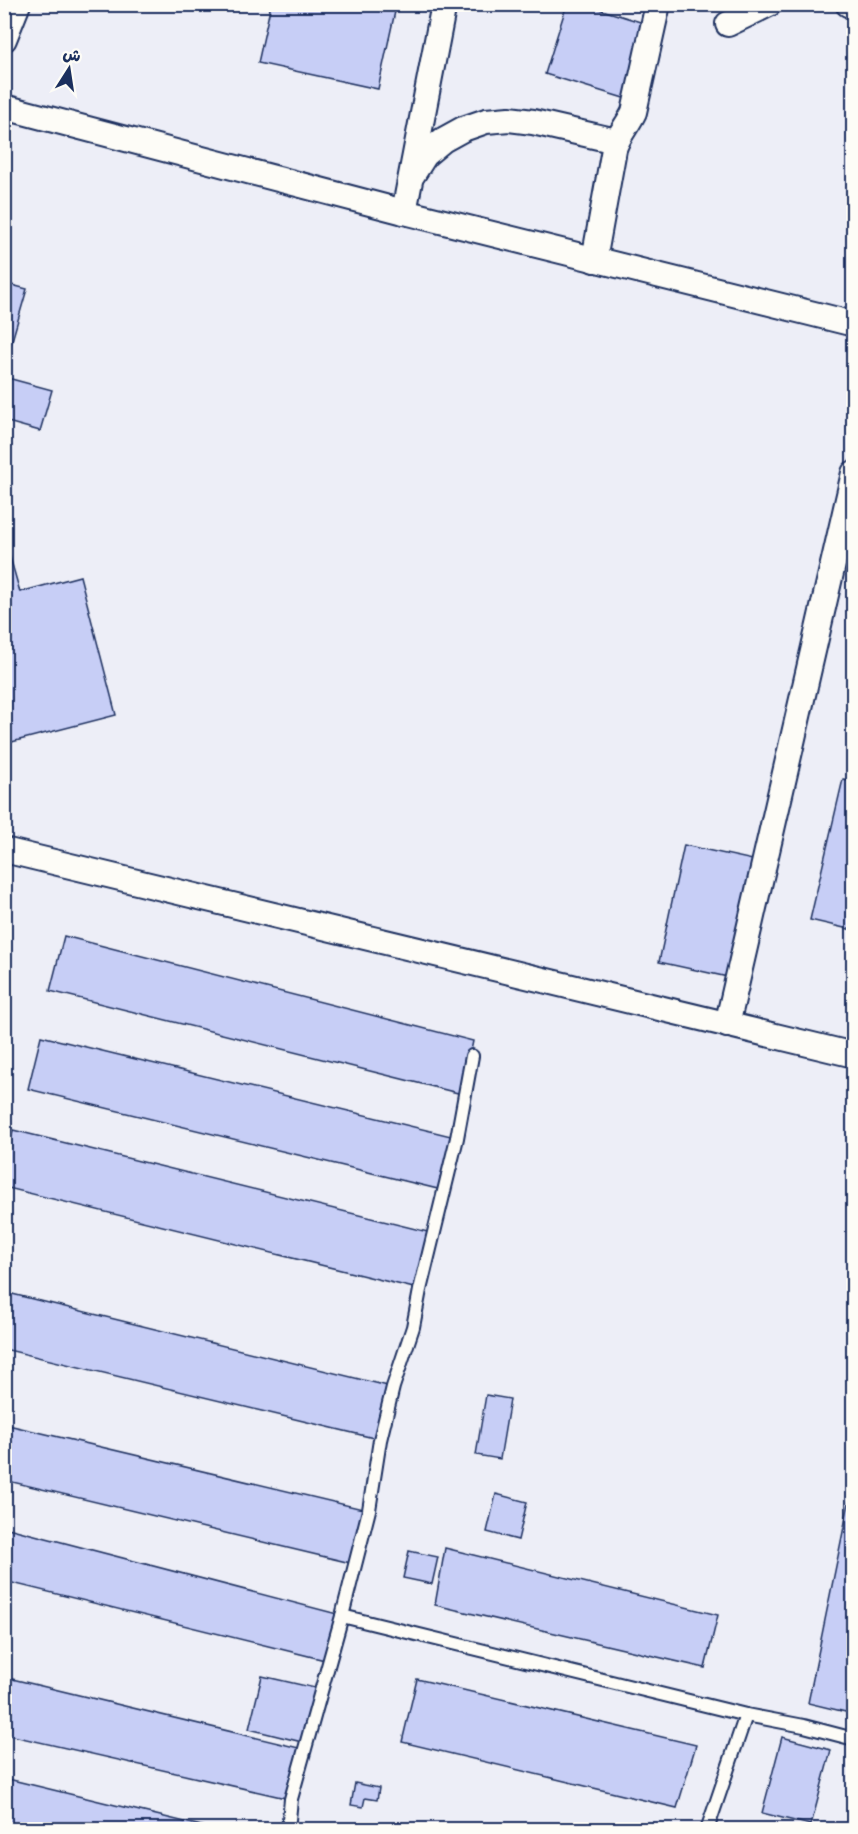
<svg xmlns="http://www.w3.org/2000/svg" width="858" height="1834" font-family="Dekko,'Playpen Sans Arabic',sans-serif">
  <rect width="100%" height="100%" fill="#edeef7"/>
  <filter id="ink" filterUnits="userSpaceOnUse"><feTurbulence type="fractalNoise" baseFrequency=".0167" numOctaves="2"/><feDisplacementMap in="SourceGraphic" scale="12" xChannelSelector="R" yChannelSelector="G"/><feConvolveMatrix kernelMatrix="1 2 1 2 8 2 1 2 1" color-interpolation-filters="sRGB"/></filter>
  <g filter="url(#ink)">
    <g fill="#c7cef6" stroke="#1b2f5e" stroke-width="1.5">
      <path d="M271,4H305L326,9L327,4H382L396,7L378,89L258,63Z"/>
      <path d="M567,4H583L650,25L627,99L545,74Z"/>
      <path d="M4,283L27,289L4,368Z"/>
      <path d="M4,377L52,390L40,431L4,421Z"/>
      <path d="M4,536L20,592L80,576L116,715L4,744Z"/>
      <path d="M843,779L854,781L853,930L810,920Z"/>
      <path d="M684,845L753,860L728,977L659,962Z"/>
      <path d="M64,936L473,1041L462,1094L50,991Z"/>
      <path d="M41,1036L455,1137L442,1190L28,1089Z"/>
      <path d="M13,1130L432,1233L418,1289L4,1187V1166Z"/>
      <path d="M4,1292L392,1387L378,1439L4,1349Z"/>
      <path d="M486,1395L510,1399L500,1459L476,1455Z"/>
      <path d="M4,1424L367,1510L355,1564L4,1480Z"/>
      <path d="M854,1478V1714L808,1703Z"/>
      <path d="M496,1494L527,1502L518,1540L487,1532Z"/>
      <path d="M4,1527L341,1615L329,1661L4,1581Z"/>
      <path d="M445,1548L718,1615L705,1668L435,1605Z"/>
      <path d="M409,1551L438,1557L432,1584L403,1578Z"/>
      <path d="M262,1676L315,1688L302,1742L249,1729Z"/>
      <path d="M4,1677L303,1749L290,1799L4,1734Z"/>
      <path d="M417,1679L696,1745L677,1808L402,1742Z"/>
      <path d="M782,1737L831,1750L811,1825L762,1813Z"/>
      <path d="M4,1778L218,1830H4Z"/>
      <path d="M355,1783L379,1788L377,1800L365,1798L363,1807L351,1805Z"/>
    </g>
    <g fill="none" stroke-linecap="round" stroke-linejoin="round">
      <defs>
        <g id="service">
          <path d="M342,1616L369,1510L380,1440L393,1387L413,1327L420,1290L457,1138L472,1056"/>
          <path d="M288,1830L291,1799L342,1616L746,1715"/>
          <path d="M707,1830L746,1715L804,1726L854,1739"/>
        </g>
        <g id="minor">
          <path d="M848,4L854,7"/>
          <path d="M728,24L769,4"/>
          <path d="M4,39L18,4"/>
          <path d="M4,107L404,212L854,324"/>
          <path d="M413,174L425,155L443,140L463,129L486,121L509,119L533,122L616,141"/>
          <path d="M404,212L444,4"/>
          <path d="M594,260L614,149C618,135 628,125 634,112L658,4"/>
          <path d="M4,850L854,1055"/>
          <path d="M727,1025L854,473"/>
        </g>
      </defs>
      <use href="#service" stroke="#1b2f5e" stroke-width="16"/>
      <use href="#minor" stroke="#1b2f5e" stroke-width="28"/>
      <use href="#service" stroke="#fdfcf7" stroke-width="12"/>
      <use href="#minor" stroke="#fdfcf7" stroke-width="24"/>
    </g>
  </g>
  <rect width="858" height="1834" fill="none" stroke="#fdfcf7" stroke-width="24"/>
  <rect x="12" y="12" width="834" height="1810" fill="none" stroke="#1b2f5e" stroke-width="2" filter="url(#ink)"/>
  <g transform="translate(69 69) rotate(12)" stroke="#fdfcf7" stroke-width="4.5" paint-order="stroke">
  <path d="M0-4.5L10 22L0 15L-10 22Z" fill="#1b2f5e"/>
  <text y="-9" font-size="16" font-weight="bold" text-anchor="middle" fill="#1b2f5e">ش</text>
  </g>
</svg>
